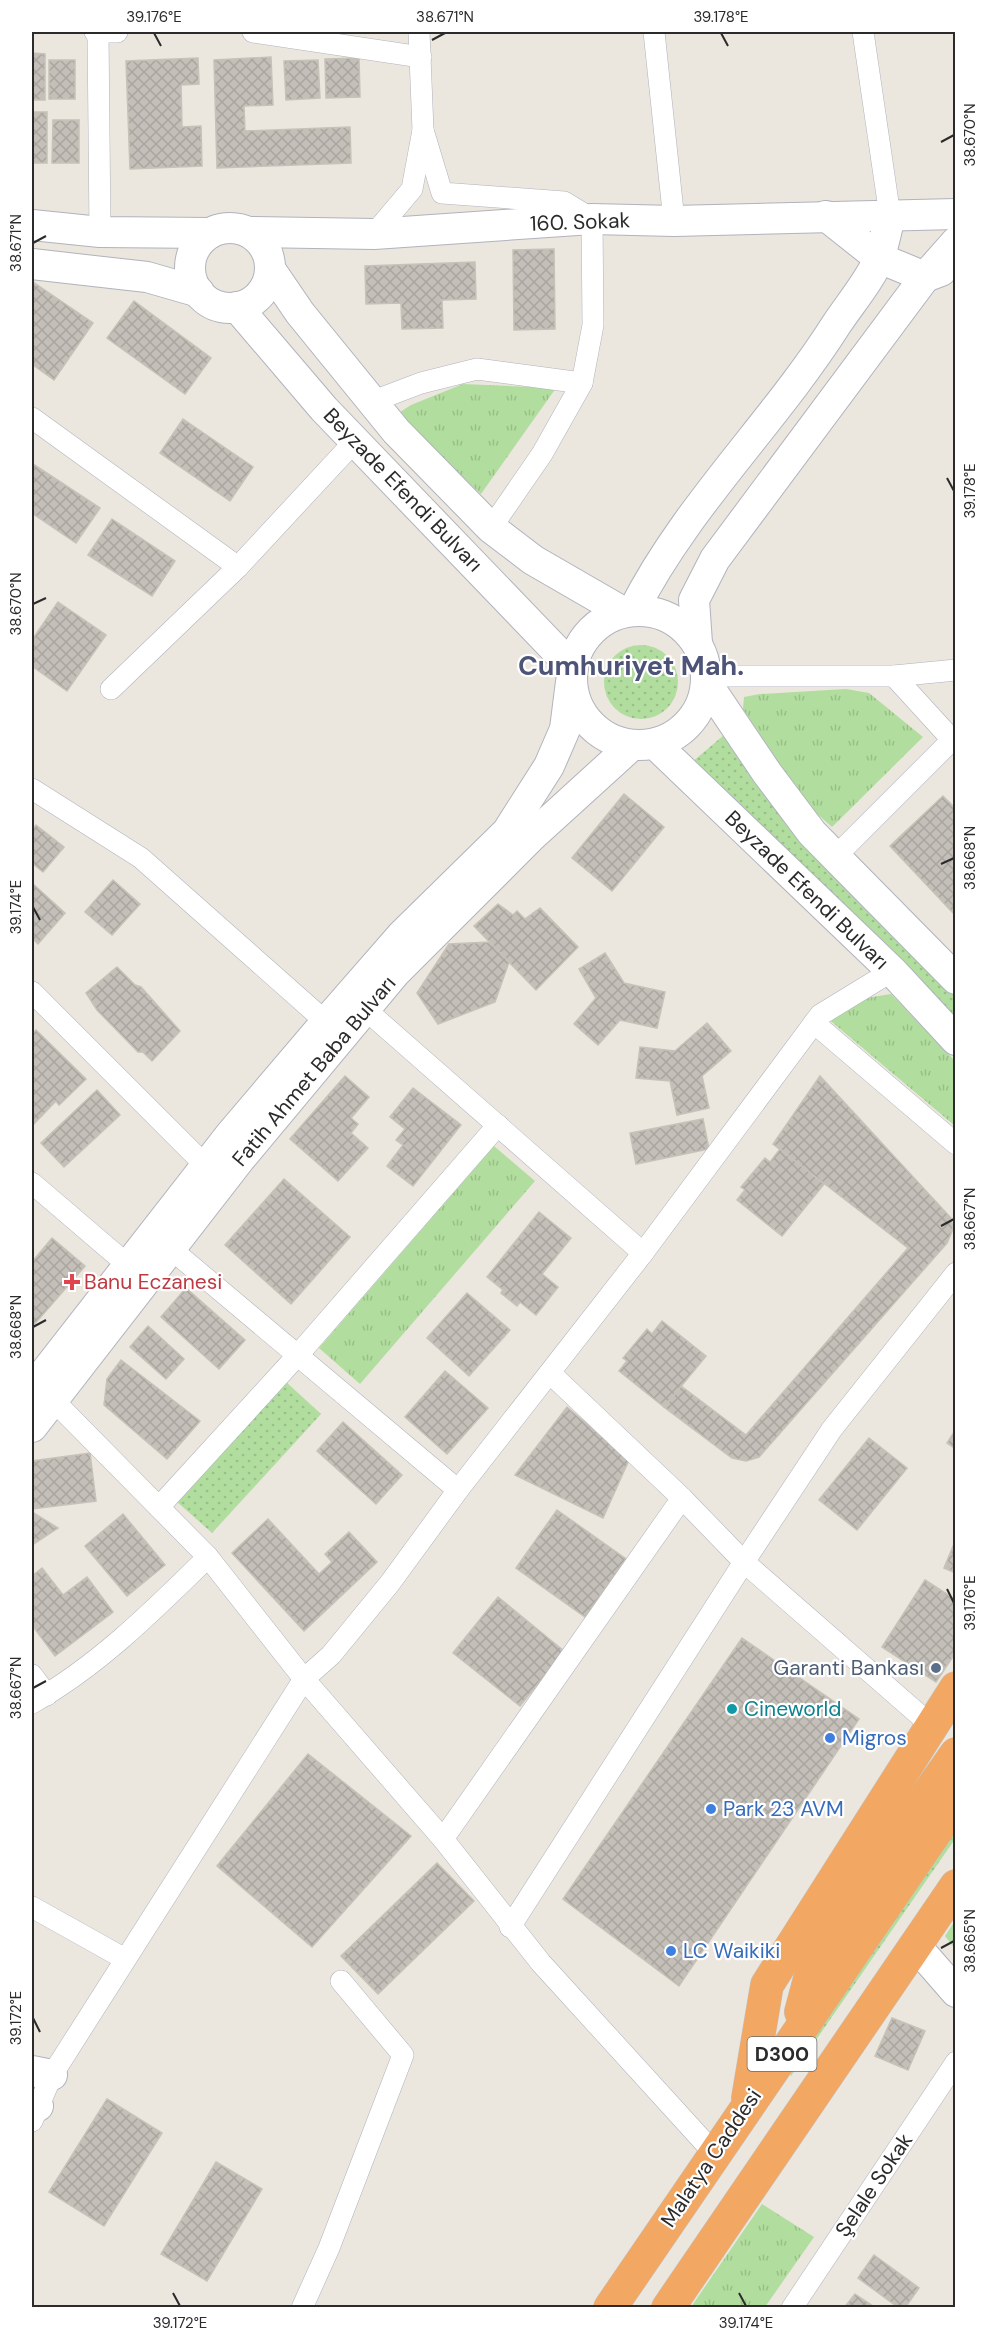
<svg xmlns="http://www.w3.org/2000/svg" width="987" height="2339" viewBox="0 0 987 2339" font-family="'DM Sans',sans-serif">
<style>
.grass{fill:url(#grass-dots)}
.park{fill:url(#park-tufts)}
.building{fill:url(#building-cross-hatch);stroke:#c7c2b7;stroke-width:1.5}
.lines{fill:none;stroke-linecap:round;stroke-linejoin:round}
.street-casing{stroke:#b1b3bd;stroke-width:22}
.secondary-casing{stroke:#b1b3bd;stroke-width:32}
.highway-casing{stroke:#c4c4c4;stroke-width:34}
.street{stroke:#fff;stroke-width:21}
.secondary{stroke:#fff;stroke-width:30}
.highway{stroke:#f2a762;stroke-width:33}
.ticks{fill:none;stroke:#2b2b2b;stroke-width:2}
.health-dot{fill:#e0444e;stroke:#fff;stroke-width:2}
.service-dot{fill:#5c6f8a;stroke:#fff;stroke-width:2}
.culture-dot{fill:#0f9aa8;stroke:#fff;stroke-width:2}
.shop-dot{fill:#3f7fe0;stroke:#fff;stroke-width:2}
.labels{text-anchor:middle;stroke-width:4.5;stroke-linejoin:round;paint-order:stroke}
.shield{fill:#fff;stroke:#6b6b6b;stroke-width:1.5}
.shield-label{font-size:20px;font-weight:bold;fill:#2b2b2b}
.street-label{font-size:21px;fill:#2b2b2b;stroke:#fff}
.health-label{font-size:21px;fill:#be3a42;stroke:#fff;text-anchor:start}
.service-label{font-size:21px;fill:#4e5e75;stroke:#fff;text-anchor:end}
.culture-label{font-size:21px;fill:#0d838f;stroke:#fff;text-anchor:start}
.shop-label{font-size:21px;fill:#366cbe;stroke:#fff;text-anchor:start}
.district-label{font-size:27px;font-weight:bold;fill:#4e5478;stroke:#fff}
.neatline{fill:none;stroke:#2b2b2b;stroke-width:2}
.ticks-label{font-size:15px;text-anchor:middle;fill:#2b2b2b}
</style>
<defs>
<pattern id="grass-dots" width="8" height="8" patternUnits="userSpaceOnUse" patternTransform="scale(1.5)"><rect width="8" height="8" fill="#b1de9e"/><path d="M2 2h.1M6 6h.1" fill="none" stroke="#98bf88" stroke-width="1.8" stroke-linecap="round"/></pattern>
<pattern id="park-tufts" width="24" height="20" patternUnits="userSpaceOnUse" patternTransform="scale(1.5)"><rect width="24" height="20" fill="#b1de9e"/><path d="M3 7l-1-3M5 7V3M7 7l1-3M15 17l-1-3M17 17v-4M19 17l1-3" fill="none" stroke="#98bf88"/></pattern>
<pattern id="building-cross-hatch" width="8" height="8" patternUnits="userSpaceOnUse" patternTransform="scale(1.5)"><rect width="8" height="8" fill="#c4c0b9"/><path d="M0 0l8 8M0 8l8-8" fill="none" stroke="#a9a59f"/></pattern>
</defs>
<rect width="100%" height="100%" fill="#ebe6de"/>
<g class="grass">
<circle cx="641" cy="682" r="37"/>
<polygon points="724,735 811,849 955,995 955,1019 691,763"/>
<polygon points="285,1381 321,1414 212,1533 175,1500"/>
<polygon points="955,1815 955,1839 791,2076 786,2066"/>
</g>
<g class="park">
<polygon points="463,384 556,388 481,494 394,416 411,405"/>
<polygon points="846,689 869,693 923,737 832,827 806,804 743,709 744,697 760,694"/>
<polygon points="891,994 955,1061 955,1126 826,1017 860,999"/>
<polygon points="494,1146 535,1181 360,1384 319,1348"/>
<polygon points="955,1921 955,1949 945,1936"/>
<polygon points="762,2204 814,2237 765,2307 691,2307"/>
</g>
<g class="building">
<polygon points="32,53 45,54 45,100 32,100"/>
<polygon points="271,57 273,105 244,106 245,131 350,127 351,163 217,168 214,60"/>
<polygon points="198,58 199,84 181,85 182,127 201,126 202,166 130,169 126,61"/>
<polygon points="359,58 360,97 326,98 325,59"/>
<rect x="49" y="60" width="26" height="39"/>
<polygon points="318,60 320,98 286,100 284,61"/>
<rect x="32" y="112" width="15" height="51"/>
<polygon points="53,120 79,120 79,163 52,163"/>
<polygon points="554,249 555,329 514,330 513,250"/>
<polygon points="475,262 476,299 442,300 443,328 402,329 401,303 366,304 365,266"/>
<polygon points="33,282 93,323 54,380 32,364"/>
<polygon points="134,301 211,358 185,394 107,338"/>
<polygon points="183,419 253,467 230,501 160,453"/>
<polygon points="33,464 100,508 76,543 32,513"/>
<polygon points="112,519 175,561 152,596 88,555"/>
<polygon points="58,602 106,635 67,691 32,666 32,640"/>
<polygon points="624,794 664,827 612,891 572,858"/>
<polygon points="943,796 956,809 956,916 890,846"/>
<polygon points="36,825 64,847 43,872 32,863 32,830"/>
<polygon points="113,880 140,904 112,935 85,912"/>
<polygon points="32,883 65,913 38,944 32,938"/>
<polygon points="498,904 513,915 517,911 525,919 540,908 578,947 536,990 474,926"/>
<polygon points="490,942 509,962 495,1002 438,1024 417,993 449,944"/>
<polygon points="605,953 624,983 665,992 657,1028 620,1020 598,1045 574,1024 596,998 579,969"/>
<polygon points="117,967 135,985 141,987 180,1031 152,1061 143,1052 138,1052 97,1010 86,993"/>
<polygon points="707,1023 731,1051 702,1076 709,1108 677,1115 670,1081 636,1078 640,1047 675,1051"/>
<polygon points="36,1030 86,1079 59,1105 56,1101 32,1126 32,1034"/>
<polygon points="345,1076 369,1097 351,1118 358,1124 351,1133 368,1148 338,1181 290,1139"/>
<polygon points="820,1076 951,1218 953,1229 947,1243 759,1457 746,1461 732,1458 664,1407 681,1386 746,1435 908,1248 773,1144"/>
<polygon points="413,1088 461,1125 413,1186 387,1166 403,1145 396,1140 405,1129 390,1117"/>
<polygon points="97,1090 120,1115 64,1167 41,1143"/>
<polygon points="703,1119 709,1149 636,1164 630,1133"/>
<polygon points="780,1149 824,1184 782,1236 737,1200 745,1190 741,1187 765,1158 770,1162"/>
<polygon points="284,1179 350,1237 291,1304 225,1245"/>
<polygon points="539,1212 571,1238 542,1274 558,1287 536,1315 520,1302 517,1306 501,1293 503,1290 487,1277"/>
<polygon points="52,1238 85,1266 32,1327 32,1262"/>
<polygon points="186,1288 245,1340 219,1369 161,1317"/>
<polygon points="467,1293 510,1330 469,1376 427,1338"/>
<polygon points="662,1321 706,1356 664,1407 619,1371 627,1361 623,1358 647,1329 652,1334"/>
<polygon points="148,1326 184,1359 166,1379 130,1347"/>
<polygon points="121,1360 200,1421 167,1459 104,1405 107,1379"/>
<polygon points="445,1371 488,1408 447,1454 405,1417"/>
<polygon points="567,1407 629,1460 603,1518 515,1475"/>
<polygon points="343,1422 402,1475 376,1504 317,1451"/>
<polygon points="956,1429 956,1449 947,1443"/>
<polygon points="869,1438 907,1468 857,1530 819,1500"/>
<polygon points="90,1453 96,1501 32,1509 32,1461"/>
<polygon points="557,1510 626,1559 585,1617 516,1568"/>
<polygon points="32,1512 58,1528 32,1545"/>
<polygon points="123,1514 165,1565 127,1596 85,1546"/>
<polygon points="268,1519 319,1574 332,1562 325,1554 349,1532 377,1562 304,1631 232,1553"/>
<polygon points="956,1539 956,1573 944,1568"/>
<polygon points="42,1568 63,1595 87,1577 113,1612 55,1656 32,1625 32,1576"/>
<polygon points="925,1580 956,1600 956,1652 936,1682 882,1647"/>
<polygon points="498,1597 564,1651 520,1706 453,1653"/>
<polygon points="742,1638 859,1719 679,1986 563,1899"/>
<polygon points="308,1754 411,1836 312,1947 217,1866"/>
<polygon points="437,1863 474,1901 378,1994 341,1956"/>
<polygon points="892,2018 925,2031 908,2070 875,2056"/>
<polygon points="107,2099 162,2133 104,2226 49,2192"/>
<polygon points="216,2162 262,2189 207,2281 161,2254"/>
<polygon points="874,2255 919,2288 905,2308 899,2308 858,2278"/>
<polygon points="855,2294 876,2308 844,2308"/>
</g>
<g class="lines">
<defs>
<g id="street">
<polyline points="95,32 117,32"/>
<polyline points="98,32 100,232"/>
<polyline points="253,32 421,57"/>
<polyline points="654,32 674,221"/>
<polyline points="863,32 890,216"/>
<polyline points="423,130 442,193 564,202 592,219 593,325 582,383 542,454 491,528"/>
<polyline points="374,234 412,189 423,130 419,32"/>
<polyline points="371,402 421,383 477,369 582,383"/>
<polyline points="32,418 238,567"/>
<polyline points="706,676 894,676 956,670"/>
<polyline points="894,676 956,744"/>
<polyline points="111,689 238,567 355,441"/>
<polyline points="32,789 141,858 326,1022"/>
<polyline points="836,856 956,736"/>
<polyline points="32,992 206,1166"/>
<polyline points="366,1010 643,1253"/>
<polyline points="814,1023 956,1144"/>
<polyline points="32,1183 129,1266"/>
<polyline points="171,1249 458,1490"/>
<polyline points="551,1374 682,1498"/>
<polyline points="53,1400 208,1557 304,1679 443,1839 541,1963 714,2153"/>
<polyline points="159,1507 297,1356 498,1125"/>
<polyline points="32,1675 47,1695"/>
<path d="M32,1703C98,1666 154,1610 208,1557"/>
<polyline points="932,1726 744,1562 832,1429 956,1273"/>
<polyline points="443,1839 682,1498 744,1562 510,1927"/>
<polyline points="32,1907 125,1959"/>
<polyline points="32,2121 52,2075 304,1679 331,1655 390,1583 458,1490 643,1253 820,1015 892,971"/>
<polyline points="302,2308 329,2248 403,2055 341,1981"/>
<polyline points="792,2308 956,2062"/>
</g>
<g id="secondary">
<polyline points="826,216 879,258 925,277 941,271"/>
<polyline points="32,225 100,232 210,233"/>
<circle cx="230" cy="268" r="40"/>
<polyline points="249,232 374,234 592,219 674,221 956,214"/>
<polyline points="32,264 147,277 199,292"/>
<polyline points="270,269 300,313 396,431 491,528 533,560 623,612"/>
<polyline points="237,307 324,409 573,668"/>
<circle cx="639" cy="678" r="67"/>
<path d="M633,611C686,506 773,424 836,325C849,305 872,278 880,256C884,243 887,229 890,216"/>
<polyline points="697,643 694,600 715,559 925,277 956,242"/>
<polyline points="707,684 767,773 812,833 956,979"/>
<polyline points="655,744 892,971 956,1040"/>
<polyline points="32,1389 230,1135 326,1022 401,936 507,832 549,766 565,729 571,682"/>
<polyline points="32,1427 240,1159 395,973 531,837 631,746"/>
<polyline points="915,1945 956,1992"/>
<polyline points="32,2071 52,2075"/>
<polyline points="32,2104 38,2106"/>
</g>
<g id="highway">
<polyline points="801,2012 817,1952 956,1754"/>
<polyline points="748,2098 767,1985 956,1688"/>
<polyline points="610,2308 956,1802"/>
<polyline points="668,2308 956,1886"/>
</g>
</defs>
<use href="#street" class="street-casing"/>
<use href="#secondary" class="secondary-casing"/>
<use href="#highway" class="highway-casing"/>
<use href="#street" class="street"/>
<use href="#secondary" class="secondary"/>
<use href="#highway" class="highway"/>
</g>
<path class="ticks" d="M154,33L161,46M721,33L728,46M432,40L445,33M941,142L954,135M33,243L46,236M947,478L954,491M33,604L46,598M941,864L954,858M33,907L40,920M941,1226L954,1219M33,1327L46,1320M947,1589L954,1603M33,1688L46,1681M941,1948L954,1941M33,2018L40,2032M173,2293L180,2306M739,2293L746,2306"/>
<path class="health-dot" d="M69 1273h6v6h6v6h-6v6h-6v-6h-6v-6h6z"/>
<circle class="service-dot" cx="936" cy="1668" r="6"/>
<circle class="culture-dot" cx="732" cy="1709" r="6"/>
<g class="shop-dot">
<circle cx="830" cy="1738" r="6"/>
<circle cx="711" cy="1809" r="6"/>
<circle cx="671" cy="1951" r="6"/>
</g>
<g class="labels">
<rect class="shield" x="747.5" y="2037" width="69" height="34" rx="4.5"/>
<g class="shield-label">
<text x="782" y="2061">D300</text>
</g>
<g class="street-label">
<text transform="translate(580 222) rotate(-2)" y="7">160. Sokak</text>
<text transform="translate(403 490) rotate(46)" y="7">Beyzade Efendi Bulvarı</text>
<text transform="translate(807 890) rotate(44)" y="7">Beyzade Efendi Bulvarı</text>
<text transform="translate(314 1071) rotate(-50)" y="7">Fatih Ahmet Baba Bulvarı</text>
<text transform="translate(711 2158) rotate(-56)" y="7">Malatya Caddesi</text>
<text transform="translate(874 2185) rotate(-56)" y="7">Şelale Sokak</text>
</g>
<g class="health-label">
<text x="84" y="1289">Banu Eczanesi</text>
</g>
<g class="service-label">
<text x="924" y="1675">Garanti Bankası</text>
</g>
<g class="culture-label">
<text x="744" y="1716">Cineworld</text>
</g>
<g class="shop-label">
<text x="842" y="1745">Migros</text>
<text x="723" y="1816">Park 23 AVM</text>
<text x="683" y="1958">LC Waikiki</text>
</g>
<g class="district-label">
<text x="631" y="675">Cumhuriyet Mah.</text>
</g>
</g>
<rect width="987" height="2339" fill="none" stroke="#ffffff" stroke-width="66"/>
<rect x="33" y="33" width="921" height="2273" class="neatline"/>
<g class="ticks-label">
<text x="154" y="22">39.176°E</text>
<text x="445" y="22">38.671°N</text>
<text x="721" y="22">39.178°E</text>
<text transform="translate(970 135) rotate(-90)" y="5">38.670°N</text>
<text transform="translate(16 243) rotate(-90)" y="5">38.671°N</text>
<text transform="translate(970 491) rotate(-90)" y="5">39.178°E</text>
<text transform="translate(16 604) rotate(-90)" y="5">38.670°N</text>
<text transform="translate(970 858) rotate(-90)" y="5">38.668°N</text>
<text transform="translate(16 907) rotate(-90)" y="5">39.174°E</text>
<text transform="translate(970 1219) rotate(-90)" y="5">38.667°N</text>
<text transform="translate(16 1327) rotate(-90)" y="5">38.668°N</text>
<text transform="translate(970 1603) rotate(-90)" y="5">39.176°E</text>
<text transform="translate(16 1688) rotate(-90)" y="5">38.667°N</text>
<text transform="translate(970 1941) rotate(-90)" y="5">38.665°N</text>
<text transform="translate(16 2018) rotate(-90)" y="5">39.172°E</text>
<text x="180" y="2328">39.172°E</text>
<text x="746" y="2328">39.174°E</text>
</g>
</svg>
